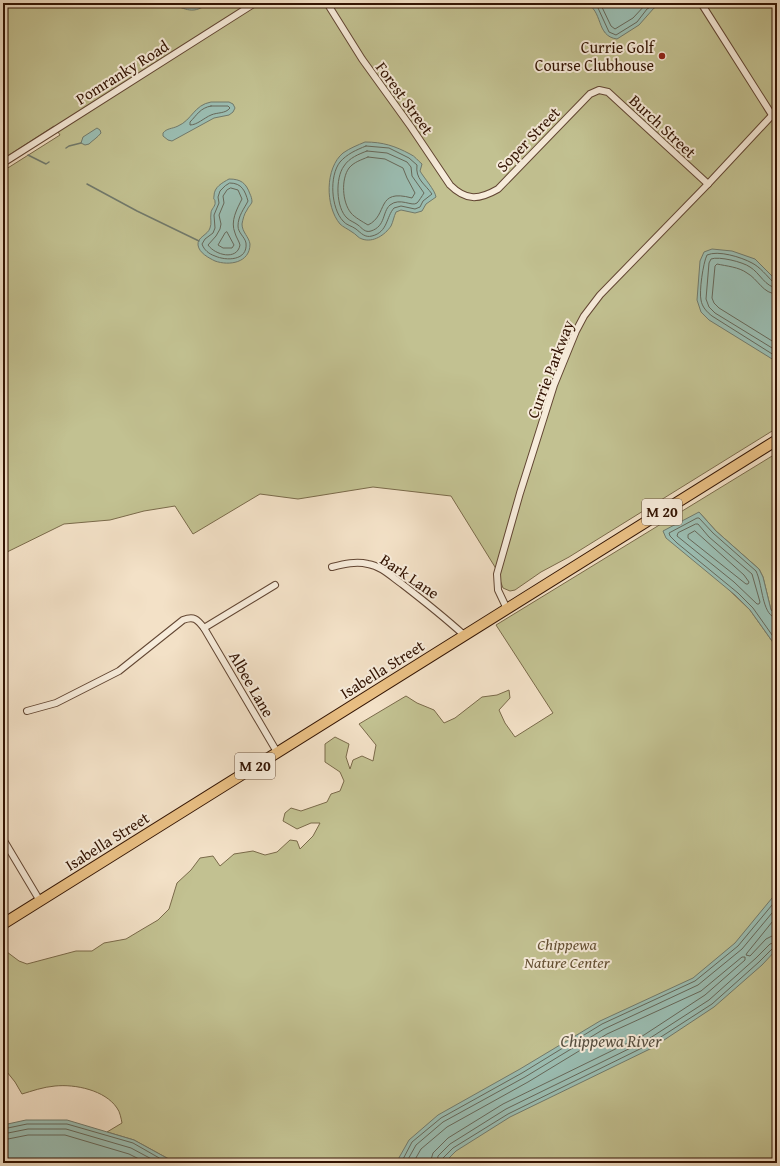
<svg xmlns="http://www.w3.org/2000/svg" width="780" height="1166" viewBox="0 0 780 1166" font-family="'Gentium Book Plus',serif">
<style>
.green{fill:#c2c191;stroke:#7a6a4a}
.water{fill:#9bbeb3;stroke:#717a6c}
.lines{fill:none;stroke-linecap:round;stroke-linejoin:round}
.shore{stroke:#66685a;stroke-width:1}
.stream{stroke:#717a6c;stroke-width:1.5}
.minor-casing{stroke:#624633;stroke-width:8}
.trunk-casing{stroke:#321302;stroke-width:12}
.minor{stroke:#f7ecdb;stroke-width:6}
.trunk{stroke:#eac084;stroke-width:10}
.poi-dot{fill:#8f2418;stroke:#f7ecdb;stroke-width:1.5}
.labels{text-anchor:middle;stroke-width:4;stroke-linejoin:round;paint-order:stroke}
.shield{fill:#f7ecdb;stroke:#6d5443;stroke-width:1}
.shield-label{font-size:15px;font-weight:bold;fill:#321302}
.poi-label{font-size:16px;fill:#321302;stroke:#f7ecdb;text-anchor:end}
.street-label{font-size:16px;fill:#321302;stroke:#f7ecdb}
.park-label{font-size:16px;font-style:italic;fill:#645034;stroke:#f7ecdb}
.water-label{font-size:17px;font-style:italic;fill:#574f40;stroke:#f7ecdb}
</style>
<rect width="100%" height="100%" fill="#f3e1c7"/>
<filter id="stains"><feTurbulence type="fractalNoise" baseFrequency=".005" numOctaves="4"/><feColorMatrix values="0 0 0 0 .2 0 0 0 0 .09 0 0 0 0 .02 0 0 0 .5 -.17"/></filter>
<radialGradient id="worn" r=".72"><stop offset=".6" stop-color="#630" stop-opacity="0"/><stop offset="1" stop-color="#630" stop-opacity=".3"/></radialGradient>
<g class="green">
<polygon points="3,3 777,3 777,428 569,557 541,572 515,590 510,591 503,588 495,567 451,496 373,487 298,499 260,494 193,534 175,506 144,511 110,520 64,524 3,554 3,171 60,135 54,126 3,159"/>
<path d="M777,453V612L774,613L771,610L763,577L759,569L716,531L699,512L728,589L750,610L777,648V1163H176L134,1140L107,1132L122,1123C121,1118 120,1112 117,1108C105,1090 75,1084 55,1086C43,1087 32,1091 22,1094L15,1082L3,1067V949L19,961L27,964L76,951H92L104,943L126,939L141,930L158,920L169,909L177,883L191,870L200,858L213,856L220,866L234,854L253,851L265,855L277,852L290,840L297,841L300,849L313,836L320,823H311L297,829L283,821L285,813L291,808L301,811L327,802L331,794L340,791L344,781L340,772L325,762V744L335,737L349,744L346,757L350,769L353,760L362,756L373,761L376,745L359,724L406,696L417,703L434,710L444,723L455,718L482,697L497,695L509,690L510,698L499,710L505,723L515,737L553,713L496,625Z"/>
</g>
<g class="water">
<path d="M170,3H205L206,5C192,15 183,8 170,3Z"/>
<path d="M585,3H610L621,5L631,3H667L654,8L639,25L617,39C595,36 604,10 585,3Z"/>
<path d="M211,102H229L233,104L235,108L233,112L229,115L214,118L172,141L168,140L163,136V133C167,128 172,129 178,126C192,120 194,105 211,102Z"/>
<path d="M97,128L100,130L101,133C97,138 93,140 89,144L85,145L81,143L83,137Z"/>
<path d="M365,142C383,142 395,146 410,154C415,156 418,161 422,164L420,171C424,178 435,190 436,197L426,204L422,211L415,213L401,210L396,212C394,216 393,222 391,226C385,235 373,243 362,239C358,238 356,234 352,232C348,229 343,227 340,224C325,206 325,168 343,153C350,148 358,145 365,142Z"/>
<path d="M229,179C241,179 246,183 250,194C251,196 252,199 252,202C251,205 248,207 247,210C244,214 243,219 242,224C242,232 249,237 250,244C250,263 229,266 215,261C209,258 199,253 198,245C197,237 208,235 210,228C212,223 210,219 211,213C211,209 216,206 215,202C215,197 213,202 214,196C214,187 222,183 229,179Z"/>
<polygon points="712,249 732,251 755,259 777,281 777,362 709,320 701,312 697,300 700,261 704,252"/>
<polygon points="699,512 716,531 759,569 763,577 771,610 774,613 777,612 777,648 750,610 735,595 666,538 663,531"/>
<polygon points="777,892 777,949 762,965 714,1007 652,1048 510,1117 456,1151 444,1163 396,1163 409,1140 438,1115 520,1069 600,1021 693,978 735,943"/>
<polygon points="26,1120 67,1120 134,1140 176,1163 3,1163 3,1125"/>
</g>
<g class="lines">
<g class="shore">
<polyline points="594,3 598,8 609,32 616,35 637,22 647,9 657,3"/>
<polyline points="600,3 611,26 615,29 633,18 647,3"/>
<path d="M211,106H228L230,108C225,114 218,112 211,115C204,118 197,125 190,125V122C197,115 200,108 211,106Z"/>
<path d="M366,146L389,148L409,158L417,165C415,179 425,184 432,194L423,201L420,207L415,209L401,206L394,208C386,217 388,232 372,236C365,238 361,233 356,229C352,226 346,225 343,221C331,208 329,176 340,162C347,154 356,150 366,146Z"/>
<path d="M367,151L387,153L407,162L411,167L412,176L424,193C422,196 419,201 417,203C412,207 400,197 390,205C382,212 386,226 371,231C365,233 362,228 358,225C354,222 350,221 347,218C336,208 335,178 344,166C349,158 359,154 367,151Z"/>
<path d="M368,157L385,159L403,168L407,178L415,193L412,198C375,188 389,215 368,225C363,222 354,217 351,213C342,202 341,179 349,168C354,162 361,160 368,157Z"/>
<path d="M230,183C242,183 245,191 248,201C244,209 238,216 238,226C238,233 245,237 246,243C248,261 226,261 215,256C209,254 204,250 202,244L205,239L213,233L215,228L214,215L219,203L218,197L220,191L225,186Z"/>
<path d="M231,188L238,190L242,199C237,209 230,221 235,233C236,237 239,241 240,245C237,261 215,255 208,245L216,236L220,229L221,224L219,215L224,203L223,196L227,190Z"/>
<polygon points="227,232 234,245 232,248 223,248 218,245 225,233"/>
<path d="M777,283L773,282C767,276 760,267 752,263C741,257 718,250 707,255C703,263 699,292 701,300C702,307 707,312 712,316L777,357"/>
<path d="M777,288C765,287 760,273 750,267C743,262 719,256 711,259L709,263L706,299L709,307L715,313L777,351"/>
<path d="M777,294C763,294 758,279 747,273C739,267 726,266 717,264L715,266L712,298L714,303L719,308L777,344"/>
<polygon points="696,524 698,524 709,537 752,574 760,602 759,604 757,604 734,582 677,536 678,533"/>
<polygon points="695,531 744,575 749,582 748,584 746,584 688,538 688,535"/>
<path d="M777,616H772C762,609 762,583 756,571L713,533L699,518H697L669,533L670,536L677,543L738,593L753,608L777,642"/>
<polyline points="777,916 747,953 746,955 750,956 766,939 772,936 777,936"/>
<polyline points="3,1129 27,1124 67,1124 133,1143 168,1163"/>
<polyline points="3,1134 28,1129 66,1129 131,1148 159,1163"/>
<polyline points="3,1140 28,1135 65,1135 129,1154 147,1163"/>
<polyline points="401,1163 412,1142 441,1118 522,1073 602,1024 695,981 738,946 777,899"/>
<polyline points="406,1163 416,1145 443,1122 525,1077 604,1029 698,985 742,949 777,907"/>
<polyline points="413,1163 421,1149 447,1127 528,1082 607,1034 701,991 742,957 745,957 745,960 705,995 644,1035 503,1104 448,1138 433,1153 430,1163"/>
<polyline points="437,1163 438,1156 450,1144 506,1109 647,1040 709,1000 756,958 770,944 777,942"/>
<polyline points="442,1163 442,1159 453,1148 508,1114 650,1044 712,1004 759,962 773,948 777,947"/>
</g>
<g class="stream">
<polyline points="66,148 69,146 81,143"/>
<polyline points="28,155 46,164 49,162"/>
<polyline points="87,184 137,211 199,241"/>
</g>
<defs>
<g id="minor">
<path d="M327,3L362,59L411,127L450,185C466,201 479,200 498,189L590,94L599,90L608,92L708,184"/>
<polyline points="701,3 772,115"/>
<polyline points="3,163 255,3"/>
<path d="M332,567C344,564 356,561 368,564C381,566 392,577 402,584C424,601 444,617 464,635"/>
<polyline points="507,609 498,590 497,574 520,493 554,385 576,331 584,316 600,295 708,184 777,110"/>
<polyline points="204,628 275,585"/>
<path d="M27,711L56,703L119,671L183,620C194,616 197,619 204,628L277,752"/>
<polyline points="3,839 40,901"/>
</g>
<polyline id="trunk" points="3,924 777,440"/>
</defs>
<use href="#minor" class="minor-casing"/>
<use href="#trunk" class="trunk-casing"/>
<use href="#minor" class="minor"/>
<use href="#trunk" class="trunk"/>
</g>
<circle class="poi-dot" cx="662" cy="56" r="4"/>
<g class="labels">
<g class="shield">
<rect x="642" y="499" width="40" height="26" rx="3"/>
<rect x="235" y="753" width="40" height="26" rx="3"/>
</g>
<g class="shield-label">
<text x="662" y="517">M 20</text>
<text x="255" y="771">M 20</text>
</g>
<g class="poi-label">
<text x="654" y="53">Currie Golf<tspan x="654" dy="18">Course Clubhouse</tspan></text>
</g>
<g class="street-label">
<text transform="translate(122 72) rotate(-32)" y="6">Pomranky Road</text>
<text transform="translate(405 98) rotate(54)" y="6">Forest Street</text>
<text transform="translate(663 126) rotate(43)" y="6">Burch Street</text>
<text transform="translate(528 139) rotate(-46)" y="6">Soper Street</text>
<text transform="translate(550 369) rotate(-69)" y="6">Currie Parkway</text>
<text transform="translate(410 576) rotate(34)" y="6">Bark Lane</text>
<text transform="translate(382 669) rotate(-32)" y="6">Isabella Street</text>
<text transform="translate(252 684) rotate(60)" y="6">Albee Lane</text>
<text transform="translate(107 841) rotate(-32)" y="6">Isabella Street</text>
</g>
<g class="park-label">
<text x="567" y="950">Chippewa<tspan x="567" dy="18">Nature Center</tspan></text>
</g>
<g class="water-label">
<text x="611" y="1047">Chippewa River</text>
</g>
</g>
<rect width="780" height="1166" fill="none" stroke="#f3e1c7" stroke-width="16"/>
<rect x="4" y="4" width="772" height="1158" fill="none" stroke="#321302" stroke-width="2"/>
<rect x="8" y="8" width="764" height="1150" fill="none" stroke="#321302"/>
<rect width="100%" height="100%" filter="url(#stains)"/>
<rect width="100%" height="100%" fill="url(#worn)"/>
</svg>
